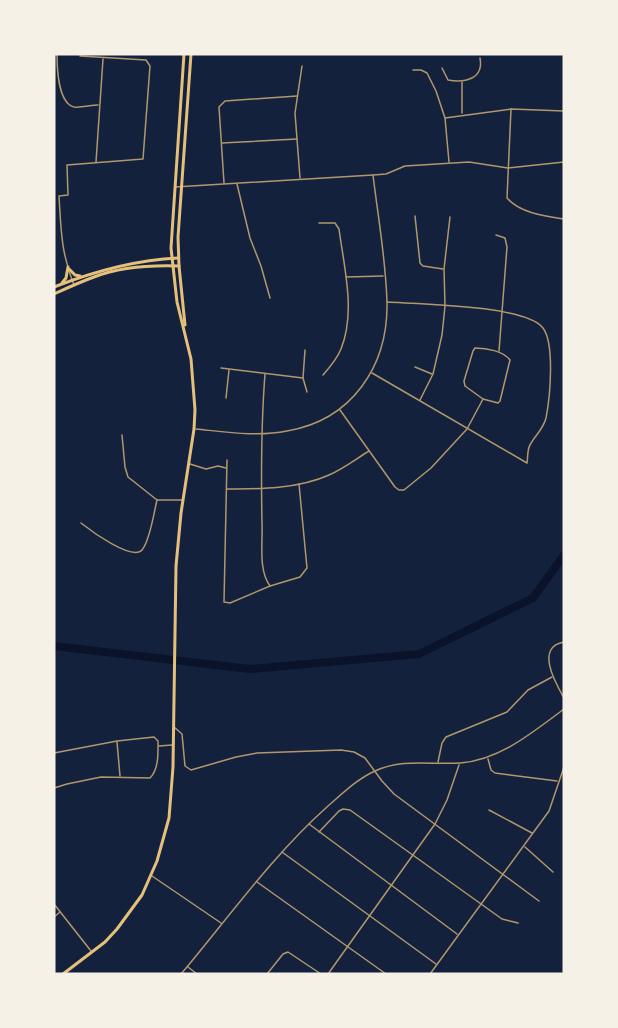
<svg xmlns="http://www.w3.org/2000/svg" width="618" height="1028" viewBox="0 0 618 1028" font-family="Lato,sans-serif">
<style>
.lines{fill:none;stroke-linecap:round;stroke-linejoin:round}
.river{stroke:#0b132b;stroke-width:8}
.minor{stroke:#b1986c;stroke-width:1.5}
.primary{stroke:#e5c07b;stroke-width:3}
.trunk{stroke:#e5c07b;stroke-width:3}
</style>
<rect width="100%" height="100%" fill="#14213d"/>
<g class="lines">
<polyline class="river" points="54,646 250,669 419,654 533,598 564,555"/>
<g class="minor">
<path d="M57,54C57,67 58,103 74,107C81,108 91,105 98,105"/>
<path d="M442,68L448,80C465,83 484,79 480,58"/>
<polyline points="413,70 421,70 427,73 436,91 445,118 449,162"/>
<polyline points="462,82 462,113"/>
<path d="M511,109L507,198C520,213 545,216 564,219"/>
<polyline points="445,118 511,109 564,111"/>
<polyline points="222,143 297,139"/>
<polyline points="96,162 103,59"/>
<polyline points="300,178 295,113 302,66"/>
<polyline points="224,183 219,107 225,101 297,96"/>
<polyline points="237,184 250,238 261,266 270,298"/>
<polyline points="175,187 373,175 386,174 405,166 469,162 508,168 564,162"/>
<polyline points="415,216 420,263 423,266 443,269"/>
<path d="M319,223H335L339,229C344,267 356,312 341,349C337,359 330,367 323,375"/>
<polyline points="496,235 505,238 507,247 499,351"/>
<polyline points="346,277 383,276"/>
<path d="M74,285C61,253 61,229 59,196L68,195L67,165L143,159L150,66L146,60L80,56"/>
<path d="M475,348C487,348 503,351 510,360L500,401L498,403L483,399L465,386L464,381L473,351Z"/>
<polyline points="305,350 303,378 307,392"/>
<polyline points="415,367 432,374"/>
<polyline points="221,368 303,378"/>
<path d="M372,373L527,463C528,458 527,450 530,445C535,435 543,430 546,418C550,398 555,344 543,328C526,305 417,304 387,302"/>
<path d="M265,374C261,425 261,472 262,523C263,542 258,570 270,586L300,577L307,568L299,484"/>
<polyline points="226,398 229,370"/>
<polyline points="420,400 433,374 442,335 445,306 444,269 450,217"/>
<polyline points="340,410 395,487 399,490 404,490 431,468 467,429 483,399"/>
<path d="M196,429C226,432 258,437 287,431C352,420 388,366 387,303C386,260 378,217 373,175"/>
<polyline points="122,435 125,467 128,477 157,500 182,500"/>
<polyline points="227,460 224,602 230,603 270,586"/>
<polyline points="190,464 206,469 218,466 226,468"/>
<path d="M227,489C260,489 298,489 329,475C343,469 356,459 369,451"/>
<path d="M81,523C91,531 132,561 142,550C150,541 154,512 157,500"/>
<path d="M564,642C535,647 555,682 564,698"/>
<polyline points="174,727 182,734 185,766 191,770 236,757 257,753 341,750 354,752 365,758 382,781 394,794 539,901"/>
<polyline points="117,742 120,776"/>
<polyline points="159,746 172,745"/>
<path d="M54,753L117,741L154,737L158,741C158,753 159,769 150,778L101,777L67,784L54,788"/>
<polyline points="488,759 491,770 495,773 557,781"/>
<polyline points="438,762 442,743 446,737 507,712 528,690 552,677"/>
<polyline points="489,810 532,833"/>
<polyline points="309,824 457,934"/>
<polyline points="319,832 339,811 343,809 350,810 502,919 518,923"/>
<polyline points="525,847 553,872"/>
<polyline points="282,852 436,964"/>
<polyline points="152,876 221,923"/>
<polyline points="257,882 386,974"/>
<polyline points="54,904 91,951"/>
<polyline points="54,917 60,912"/>
<polyline points="188,967 197,974"/>
<path d="M181,974C229,917 272,856 328,806C342,794 357,779 375,771C403,758 431,765 460,763C500,760 533,732 564,709"/>
<polyline points="267,974 283,954 288,952 321,974"/>
<polyline points="328,974 435,824 447,800 459,765"/>
<polyline points="430,974 549,811 564,767"/>
</g>
<g class="primary">
<polyline points="69,269 75,275 80,276"/>
<polyline points="62,283 66,278 68,267"/>
<path d="M54,287C95,271 134,260 178,258"/>
<path d="M54,294C67,288 80,282 94,277C120,267 151,265 179,266"/>
</g>
<g class="trunk">
<polyline points="185,325 179,266 178,237 191,54"/>
<polyline points="63,974 105,942 117,929 142,895 157,861 169,818 173,767 176,566 181,513 194,429 195,410 191,359 177,302 171,248 184,54"/>
</g>
</g>
<rect width="618" height="1028" fill="none" stroke="#f6f1e7" stroke-width="111"/>
</svg>
